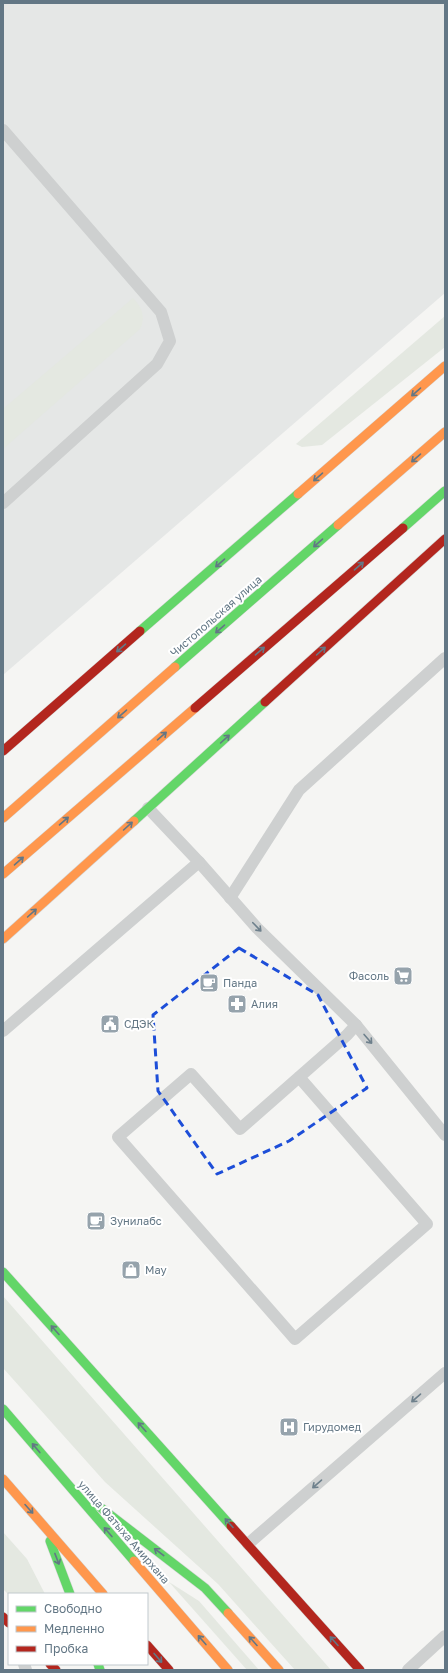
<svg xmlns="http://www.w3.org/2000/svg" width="448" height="1673" viewBox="0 0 448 1673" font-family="'Golos Text',sans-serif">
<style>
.built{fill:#e5e7e6}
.green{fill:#e4e8e1}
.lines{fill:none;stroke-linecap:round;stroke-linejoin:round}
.fast-casing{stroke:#d1d3d3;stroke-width:10}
.slow-casing{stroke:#d1d3d3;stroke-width:10}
.jam-casing{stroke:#d1d3d3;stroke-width:10}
.lane{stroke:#ced0d0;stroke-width:12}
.fast{stroke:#63d668;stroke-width:9}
.slow{stroke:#ff974d;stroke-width:9}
.jam{stroke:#b3261e;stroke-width:9}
.oneway{stroke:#637785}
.oneway2{stroke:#6e808c}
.marked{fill:none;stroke:#1d4ed8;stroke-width:3;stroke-dasharray:8 5;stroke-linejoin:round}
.labels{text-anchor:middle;stroke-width:4;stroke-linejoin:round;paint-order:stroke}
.street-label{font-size:11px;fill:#637785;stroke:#fff}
.poi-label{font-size:11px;fill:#637785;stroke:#fff;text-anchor:start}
</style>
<rect width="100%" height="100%" fill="#f5f5f3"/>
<polygon class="built" points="3,3 445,3 445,293 3,675"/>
<g class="green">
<path d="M133,298C142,307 146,318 140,329L3,449V409Z"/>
<polygon points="445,316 445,347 322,445 302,447 296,444"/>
<polygon points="3,1296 331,1670 295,1670 218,1584 105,1482 3,1368"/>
<polygon points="3,1532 27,1559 45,1594 9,1594 9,1595 3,1589"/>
<polygon points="169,1582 199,1601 259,1670 247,1670"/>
</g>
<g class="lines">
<defs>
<g id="fast">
<polyline points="403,528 445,491"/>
<polyline points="140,631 298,494"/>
<polyline points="175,667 338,525"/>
<polyline points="134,821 265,702"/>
<polyline points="3,1272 231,1526"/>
<polyline points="3,1409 134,1561"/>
<polyline points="96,1504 205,1588 228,1613"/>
<polyline points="50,1541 70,1594"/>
<polyline points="98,1664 100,1670"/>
</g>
<g id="slow">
<polyline points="298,494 445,366"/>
<polyline points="338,525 445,432"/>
<polyline points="3,818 175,667"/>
<polyline points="3,874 195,708"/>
<polyline points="3,939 134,821"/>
<polyline points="3,1479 103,1594"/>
<polyline points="134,1561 228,1670"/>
<polyline points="228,1613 279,1670"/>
</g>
<g id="jam">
<polyline points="265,702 445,539"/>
<polyline points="195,708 403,528"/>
<polyline points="3,751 140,631"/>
<polyline points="231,1526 360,1670"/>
<polyline points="3,1617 9,1623"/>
<polyline points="147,1645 169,1670"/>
<polyline points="50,1664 56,1670"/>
</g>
</defs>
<use href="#fast" class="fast-casing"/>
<use href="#slow" class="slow-casing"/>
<use href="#jam" class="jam-casing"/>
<g class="lane">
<polyline points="3,130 161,312 170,341 157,364 3,503"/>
<polyline points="148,808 199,862 257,928 356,1025 445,1135"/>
<polyline points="230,898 299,790 445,658"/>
<polyline points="3,1031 199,862"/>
<polyline points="299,1077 427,1224 295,1339 118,1137 191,1074 240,1129 347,1035 356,1025"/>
<polyline points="248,1544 445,1373"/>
<polyline points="24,1664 26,1670"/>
<polyline points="408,1670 445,1636"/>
</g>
<use href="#fast" class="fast"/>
<use href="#slow" class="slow"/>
<use href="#jam" class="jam"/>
</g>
<defs><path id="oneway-shaft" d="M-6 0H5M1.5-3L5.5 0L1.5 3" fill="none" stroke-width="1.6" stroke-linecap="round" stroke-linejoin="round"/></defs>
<g class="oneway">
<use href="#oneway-shaft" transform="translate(416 392) rotate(139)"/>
<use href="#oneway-shaft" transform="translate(416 458) rotate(139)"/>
<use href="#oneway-shaft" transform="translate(318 477) rotate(139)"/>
<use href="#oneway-shaft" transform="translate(318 543) rotate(139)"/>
<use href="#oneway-shaft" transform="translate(220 563) rotate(139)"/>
<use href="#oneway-shaft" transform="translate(359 566) rotate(-41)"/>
<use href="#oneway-shaft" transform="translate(220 629) rotate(139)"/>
<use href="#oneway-shaft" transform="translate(121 648) rotate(139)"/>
<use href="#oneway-shaft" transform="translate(260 651) rotate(-41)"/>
<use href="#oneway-shaft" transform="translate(321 651) rotate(-42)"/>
<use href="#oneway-shaft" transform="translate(122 714) rotate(139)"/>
<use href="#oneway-shaft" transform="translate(162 736) rotate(-41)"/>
<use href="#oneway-shaft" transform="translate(225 739) rotate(-42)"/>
<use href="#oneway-shaft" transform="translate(64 821) rotate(-41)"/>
<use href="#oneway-shaft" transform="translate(128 826) rotate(-42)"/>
<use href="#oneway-shaft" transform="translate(19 861) rotate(-41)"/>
<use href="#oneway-shaft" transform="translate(32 913) rotate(-42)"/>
<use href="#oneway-shaft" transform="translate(55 1330) rotate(-132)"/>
<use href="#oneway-shaft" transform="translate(142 1427) rotate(-132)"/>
<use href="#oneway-shaft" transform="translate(36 1448) rotate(-130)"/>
<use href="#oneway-shaft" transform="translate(29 1509) rotate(48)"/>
<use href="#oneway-shaft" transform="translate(229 1523) rotate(-132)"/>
<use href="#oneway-shaft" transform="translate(108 1532) rotate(-131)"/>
<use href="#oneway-shaft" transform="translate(159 1552) rotate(-143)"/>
<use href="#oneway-shaft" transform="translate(57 1559) rotate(69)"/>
<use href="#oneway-shaft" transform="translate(202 1640) rotate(-131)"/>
<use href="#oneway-shaft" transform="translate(253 1641) rotate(-132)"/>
<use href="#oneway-shaft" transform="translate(334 1641) rotate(-132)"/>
<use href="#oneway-shaft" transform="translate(158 1658) rotate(49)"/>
</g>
<g class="oneway2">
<use href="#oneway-shaft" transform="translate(257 927) rotate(46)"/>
<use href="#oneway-shaft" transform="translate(368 1039) rotate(49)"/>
<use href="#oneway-shaft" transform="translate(416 1398) rotate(139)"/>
<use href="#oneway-shaft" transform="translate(317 1484) rotate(139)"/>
</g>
<path class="marked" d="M239,948L318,995L367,1088L289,1141L217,1174L158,1091L153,1015Z"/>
<defs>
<symbol id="supermarket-square" viewBox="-11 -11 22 22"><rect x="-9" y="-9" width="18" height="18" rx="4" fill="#96a3ac" stroke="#fff"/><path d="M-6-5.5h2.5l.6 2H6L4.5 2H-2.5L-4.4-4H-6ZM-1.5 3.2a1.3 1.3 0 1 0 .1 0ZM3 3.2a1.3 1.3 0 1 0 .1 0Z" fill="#fff"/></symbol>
<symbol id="cafe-square" viewBox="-11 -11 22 22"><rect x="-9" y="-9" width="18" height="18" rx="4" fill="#96a3ac" stroke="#fff"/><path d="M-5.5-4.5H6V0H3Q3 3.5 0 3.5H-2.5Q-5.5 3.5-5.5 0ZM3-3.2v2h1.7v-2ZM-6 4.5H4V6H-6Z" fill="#fff"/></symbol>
<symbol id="pharmacy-square" viewBox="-11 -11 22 22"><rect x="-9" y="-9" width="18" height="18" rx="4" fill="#96a3ac" stroke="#fff"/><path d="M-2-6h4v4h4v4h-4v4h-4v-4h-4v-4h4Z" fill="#fff"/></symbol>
<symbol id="civic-square" viewBox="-11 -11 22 22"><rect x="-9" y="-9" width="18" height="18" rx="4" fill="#96a3ac" stroke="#fff"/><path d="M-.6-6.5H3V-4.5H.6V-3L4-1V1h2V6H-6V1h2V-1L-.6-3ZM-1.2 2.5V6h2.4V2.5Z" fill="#fff"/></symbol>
<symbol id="shop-square" viewBox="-11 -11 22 22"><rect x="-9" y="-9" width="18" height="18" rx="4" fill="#96a3ac" stroke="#fff"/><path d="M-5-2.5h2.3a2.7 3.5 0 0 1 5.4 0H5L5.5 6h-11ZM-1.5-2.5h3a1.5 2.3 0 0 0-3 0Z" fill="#fff"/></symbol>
<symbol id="hospital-square" viewBox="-11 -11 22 22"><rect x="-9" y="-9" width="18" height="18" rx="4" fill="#96a3ac" stroke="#fff"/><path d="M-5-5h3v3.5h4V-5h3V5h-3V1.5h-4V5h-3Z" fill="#fff"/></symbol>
</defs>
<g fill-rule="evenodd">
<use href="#supermarket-square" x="392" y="965" width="22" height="22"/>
<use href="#cafe-square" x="198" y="972" width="22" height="22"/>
<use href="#pharmacy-square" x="226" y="993" width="22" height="22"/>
<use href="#civic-square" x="99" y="1013" width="22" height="22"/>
<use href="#cafe-square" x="85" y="1210" width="22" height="22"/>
<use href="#shop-square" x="120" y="1259" width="22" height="22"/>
<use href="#hospital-square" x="278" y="1416" width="22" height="22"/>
</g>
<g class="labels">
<g class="street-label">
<text transform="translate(216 616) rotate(-41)" y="4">Чистопольская улица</text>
<text transform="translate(124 1532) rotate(49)" y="4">улица Фатыха Амирхана</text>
</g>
<g class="poi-label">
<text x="389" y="980" text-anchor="end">Фасоль</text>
<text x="223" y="987">Панда</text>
<text x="251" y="1008">Алия</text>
<text x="124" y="1028">СДЭК</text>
<text x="110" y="1225">Зунилабс</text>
<text x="145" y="1274">May</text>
<text x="303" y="1431">Гирудомед</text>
</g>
</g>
<rect width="448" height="1673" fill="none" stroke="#637785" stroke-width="8"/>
<rect x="8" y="1593" width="140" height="72" fill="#ffffff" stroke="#c1c9ce"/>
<rect x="16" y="1606" width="20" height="6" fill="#63d668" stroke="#c1c9ce"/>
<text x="44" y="1613" font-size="12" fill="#637785">Свободно</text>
<rect x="16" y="1626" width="20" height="6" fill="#ff974d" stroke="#c1c9ce"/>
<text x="44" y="1633" font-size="12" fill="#637785">Медленно</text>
<rect x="16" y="1646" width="20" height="6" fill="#b3261e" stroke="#c1c9ce"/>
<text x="44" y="1653" font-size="12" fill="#637785">Пробка</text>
</svg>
